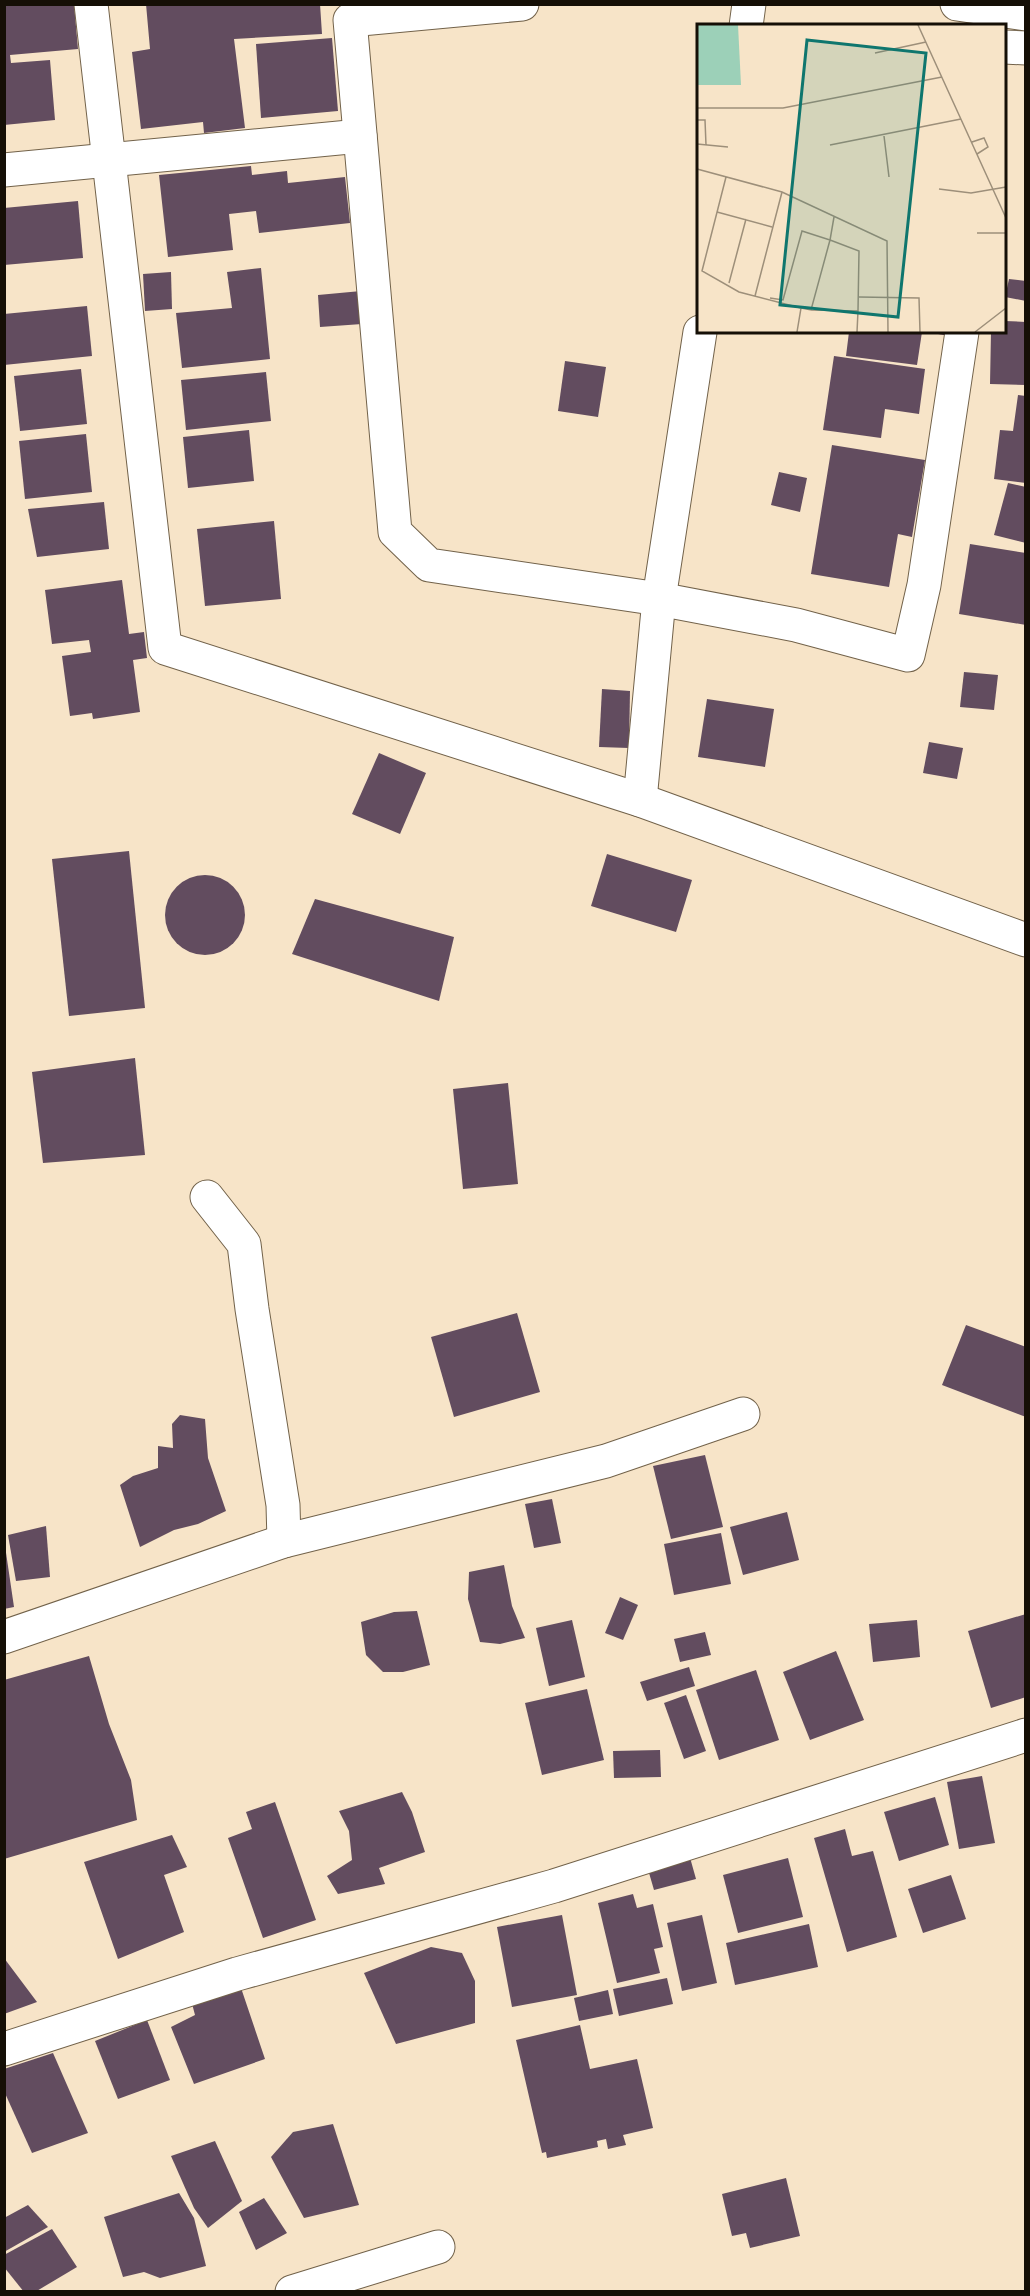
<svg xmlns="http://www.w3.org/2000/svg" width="1030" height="2296" viewBox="0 0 1030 2296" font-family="'Golos Text',sans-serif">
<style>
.building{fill:#624c5f}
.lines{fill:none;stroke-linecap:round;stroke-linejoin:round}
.minor-casing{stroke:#72624a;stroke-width:35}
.minor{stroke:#fff;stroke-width:33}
.inset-road{fill:none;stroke:#9d8f7a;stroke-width:1.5}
.view{fill:#0f766e;fill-opacity:0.15;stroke:#0f766e;stroke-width:3}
.inset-edge{fill:none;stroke:#150f06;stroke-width:3}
</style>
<rect width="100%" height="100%" fill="#f7e4c8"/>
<g class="building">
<polygon points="4,4 74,4 78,49 10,55 11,63 50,60 55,120 4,125"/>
<polygon points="146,4 320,4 322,34 234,39 245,128 204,133 203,122 141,129 132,52 150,49"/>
<polygon points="332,38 338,111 261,118 256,44"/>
<polygon points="251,166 252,175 287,171 288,183 345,177 350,223 259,233 256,211 229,214 233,250 168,257 159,175"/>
<polygon points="78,201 83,258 4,265 4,208"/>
<polygon points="261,268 270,359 182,368 176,313 232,308 227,272"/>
<polygon points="171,272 172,309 145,311 143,274"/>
<polygon points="1009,279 1026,281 1026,301 1005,297"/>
<polygon points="372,290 376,323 320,327 318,295"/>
<polygon points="87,306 92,356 4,365 4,314"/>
<polygon points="1005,321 1026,322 1026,385 990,384 991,332 1005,332"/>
<polygon points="849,332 922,332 917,365 846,356"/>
<polygon points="927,332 950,332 949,336"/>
<polygon points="834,356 925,369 919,414 885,409 881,438 823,430"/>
<polygon points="565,361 606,367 598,417 558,411"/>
<polygon points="81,369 87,424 20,431 14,376"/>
<polygon points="266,372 271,421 186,430 181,380"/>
<polygon points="1018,395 1026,396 1026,483 994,479 1000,430 1013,431"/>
<polygon points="249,430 254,481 188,488 183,437"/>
<polygon points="86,434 92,492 25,499 19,441"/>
<polygon points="832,445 925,460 912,537 898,534 889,587 811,574"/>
<polygon points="779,472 807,478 800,512 771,505"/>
<polygon points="1008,483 1026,487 1026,543 994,535"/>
<polygon points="104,502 109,549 37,557 28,509"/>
<polygon points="274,521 281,599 205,606 197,529"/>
<polygon points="970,544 1026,553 1026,625 959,614"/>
<polygon points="122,580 129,634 144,632 147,658 133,660 140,712 93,719 92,713 70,716 62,656 91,652 89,640 52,644 45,590"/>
<polygon points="964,672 998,675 994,710 960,707"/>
<polygon points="602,689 630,691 629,748 599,747"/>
<polygon points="707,699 774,709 765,767 698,757"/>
<polygon points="929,742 963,748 957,779 923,773"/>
<polygon points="379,753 426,773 400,834 352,814"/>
<polygon points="129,851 145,1008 69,1016 52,859"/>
<polygon points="607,854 692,880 676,932 591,906"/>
<circle cx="205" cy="915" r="40"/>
<polygon points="315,899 454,937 439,1001 292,954"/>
<polygon points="135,1058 145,1155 43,1163 32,1072"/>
<polygon points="508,1083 518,1184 463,1189 453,1089"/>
<polygon points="517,1313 540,1392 454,1417 431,1337"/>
<polygon points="966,1325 1026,1347 1026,1417 942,1385"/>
<polygon points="180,1415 205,1419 208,1458 226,1511 198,1524 174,1530 140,1547 120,1485 133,1476 158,1468 158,1446 173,1448 172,1424"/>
<polygon points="705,1455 723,1527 671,1539 653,1466"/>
<polygon points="552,1499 561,1543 534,1548 525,1504"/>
<polygon points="787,1512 799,1560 743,1575 730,1527"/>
<polygon points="46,1526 50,1577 16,1581 8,1535"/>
<polygon points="721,1533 731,1584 674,1595 664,1544"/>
<polygon points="4,1539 14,1607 4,1609"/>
<polygon points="504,1565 512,1606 525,1638 500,1644 480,1642 468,1599 469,1572"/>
<polygon points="620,1597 638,1605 623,1640 605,1633"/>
<polygon points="417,1611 430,1665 403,1672 383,1672 366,1655 361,1622 394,1612"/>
<polygon points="1026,1614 1026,1697 991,1708 968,1631"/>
<polygon points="572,1620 585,1677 549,1686 536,1628"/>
<polygon points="917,1620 920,1657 873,1662 869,1624"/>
<polygon points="705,1632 711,1655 680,1662 674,1639"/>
<polygon points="836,1651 864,1720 810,1740 783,1672"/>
<polygon points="89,1656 109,1724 131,1780 137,1820 4,1859 4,1680"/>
<polygon points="689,1667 695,1686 647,1701 640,1682"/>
<polygon points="756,1670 779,1740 719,1760 696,1690"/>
<polygon points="587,1689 604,1760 542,1775 525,1703"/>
<polygon points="686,1695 706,1751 684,1759 664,1703"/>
<polygon points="660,1750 661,1777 614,1778 613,1751"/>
<polygon points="982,1776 995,1843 959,1849 947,1782"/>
<polygon points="402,1792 412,1812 425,1852 379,1868 385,1884 338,1894 327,1876 352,1860 349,1831 339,1811"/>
<polygon points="935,1797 949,1845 899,1861 884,1812"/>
<polygon points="275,1802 316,1920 263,1938 228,1838 252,1829 246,1812"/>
<polygon points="845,1829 852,1856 873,1851 897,1937 847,1952 814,1838"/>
<polygon points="172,1835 187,1867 164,1875 184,1932 118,1959 84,1862"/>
<polygon points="689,1854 696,1879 654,1890 647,1866"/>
<polygon points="788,1858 803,1917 738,1933 723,1875"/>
<polygon points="951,1875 966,1919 923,1933 908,1889"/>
<polygon points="633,1894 637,1908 653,1904 663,1947 654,1949 660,1973 617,1983 598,1903"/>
<polygon points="562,1915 577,1995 512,2007 497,1927"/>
<polygon points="702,1915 717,1983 682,1991 667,1923"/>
<polygon points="809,1924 818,1967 735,1985 726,1943"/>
<polygon points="431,1947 462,1953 475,1981 475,2023 396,2044 364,1973"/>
<polygon points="4,1958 37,2002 4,2014"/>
<polygon points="667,1978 673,2004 619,2016 613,1989"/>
<polygon points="239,1982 265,2059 194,2084 171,2027 195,2015 190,1996"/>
<polygon points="608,1990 613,2014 579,2021 574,1998"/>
<polygon points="147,2020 170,2080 118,2099 95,2041"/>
<polygon points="580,2025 590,2069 637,2059 653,2128 623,2135 626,2145 608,2149 606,2139 597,2141 598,2147 547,2158 546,2152 542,2153 516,2040"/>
<polygon points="53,2053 88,2133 32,2153 4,2091 4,2069"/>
<polygon points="333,2124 359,2205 304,2218 271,2157 293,2132"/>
<polygon points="215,2141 242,2201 208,2228 194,2208 171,2156"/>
<polygon points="786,2178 800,2236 750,2248 746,2233 732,2236 722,2194"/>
<polygon points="179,2193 194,2218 206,2266 160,2278 144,2272 123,2277 104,2217"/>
<polygon points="264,2198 287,2233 256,2250 239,2212"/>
<polygon points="28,2205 48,2227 4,2252 4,2218"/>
<polygon points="52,2229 77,2267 35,2292 24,2292 4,2267 4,2255"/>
</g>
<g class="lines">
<defs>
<g id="minor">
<polyline points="91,4 165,648 640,800 1026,940"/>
<polyline points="522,4 350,20 395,532 429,565 659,599 640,800"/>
<polyline points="957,4 1026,14"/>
<polyline points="746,26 749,4"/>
<polyline points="1004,47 1026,48"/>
<polyline points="4,170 360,136"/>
<polyline points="700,332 659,599 796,625 908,655 924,585 962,332"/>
<polyline points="207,1197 244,1244 252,1309 283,1505 284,1541"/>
<polyline points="4,1637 284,1541 606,1461 743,1414"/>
<polyline points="4,2049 237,1974 554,1886 1026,1735"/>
<polyline points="292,2292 438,2247"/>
</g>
</defs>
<use href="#minor" class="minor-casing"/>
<use href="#minor" class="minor"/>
</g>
<g transform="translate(697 24)">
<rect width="309" height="309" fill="#f7e4c8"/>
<path d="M0,1H41L44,61H0Z" fill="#9cd0b8"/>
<path class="inset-road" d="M221,1L309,194M178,29L229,18M0,84H86L245,53M0,96H8L9,121M187,112L192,153M275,118L287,114L291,123L280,130M0,120L31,123M133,121L264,95M0,145L85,168L190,217L191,308M29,153L5,247L42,268L104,284L100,308M242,165L274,169L309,163M20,188L75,203M280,209H309M32,259L49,195M58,272L85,168M162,273L222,274L223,308M73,274L86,276L105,207L133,216L114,286L104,284M114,286L161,287L162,227L133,216L137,193M160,308L161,287M278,308L309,284"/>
<path class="view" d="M110,16L229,29L201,293L83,281Z"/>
<rect width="309" height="309" class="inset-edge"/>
</g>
<rect width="1030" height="2296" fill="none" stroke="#150f06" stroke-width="12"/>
</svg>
